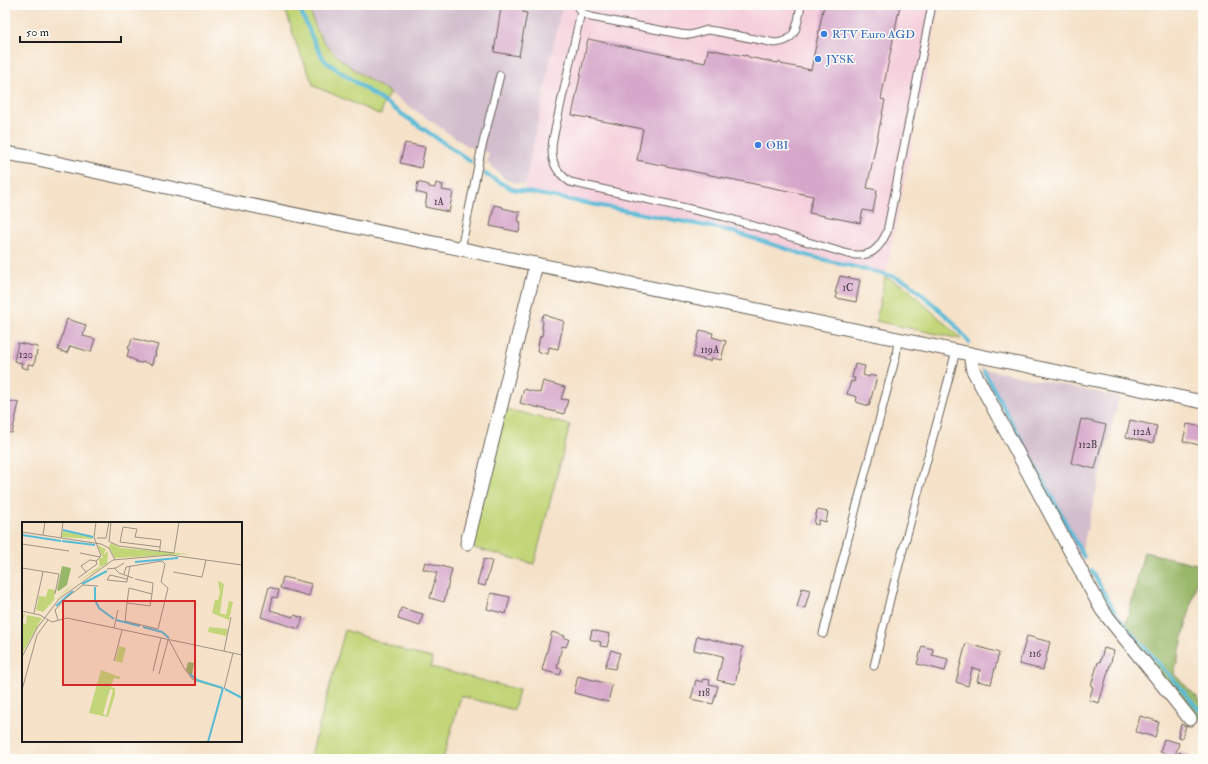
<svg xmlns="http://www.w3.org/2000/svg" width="1208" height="764" viewBox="0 0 1208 764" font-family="'IM FELL Double Pica',serif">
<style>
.built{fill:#f5cfdb}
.industrial{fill:#d1bdcc}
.green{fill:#c2d679;stroke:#6f794a}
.forest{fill:#99b769;stroke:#5a6a42}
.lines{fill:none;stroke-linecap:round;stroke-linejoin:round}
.stream{stroke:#58bbd7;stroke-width:4}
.building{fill:#d6a7ca}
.lane-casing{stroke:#686159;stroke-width:9}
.street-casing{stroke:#686159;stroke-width:15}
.lane{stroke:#fff;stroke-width:7}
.street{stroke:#fff;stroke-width:13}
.shop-dot{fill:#3f7fe0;stroke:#fdfcf7;stroke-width:1.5}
.labels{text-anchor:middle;stroke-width:3;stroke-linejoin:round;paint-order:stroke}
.number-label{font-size:10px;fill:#4a3f48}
.shop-label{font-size:12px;fill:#366cbe;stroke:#fdfcf7;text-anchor:start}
.inset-river{fill:none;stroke:#58bbd7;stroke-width:2}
.inset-road{fill:none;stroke:#9e9384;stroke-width:1}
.view{fill:#d62828;fill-opacity:0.15;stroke:#d62828;stroke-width:2}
.inset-edge{fill:none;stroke:#1c1c1c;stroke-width:2}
</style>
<rect width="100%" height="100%" fill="#fdfcf7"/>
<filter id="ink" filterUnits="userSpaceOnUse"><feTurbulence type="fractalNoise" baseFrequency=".025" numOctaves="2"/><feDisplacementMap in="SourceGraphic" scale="8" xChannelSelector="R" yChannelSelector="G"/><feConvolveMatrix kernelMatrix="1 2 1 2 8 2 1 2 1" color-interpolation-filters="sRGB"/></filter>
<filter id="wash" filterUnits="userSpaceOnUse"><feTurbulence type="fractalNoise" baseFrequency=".012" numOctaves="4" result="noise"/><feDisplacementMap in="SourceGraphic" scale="16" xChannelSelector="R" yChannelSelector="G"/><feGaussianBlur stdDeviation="0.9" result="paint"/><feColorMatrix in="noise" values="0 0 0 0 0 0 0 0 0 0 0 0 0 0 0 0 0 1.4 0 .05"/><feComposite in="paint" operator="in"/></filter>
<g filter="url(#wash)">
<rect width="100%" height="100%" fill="#f5e2c9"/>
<polygon class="built" points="562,5 940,5 886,273 815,256 814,260 729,233 687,222 524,191"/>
<g class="industrial">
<polygon points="309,5 562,5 525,185 506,180 487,162 489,153 469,147 348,65 324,42 313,20"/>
<polygon points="980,368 1119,397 1080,558 1048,500"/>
</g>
<g class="green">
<path d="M284,5H309C312,18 316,31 324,42C340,63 368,78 390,93L383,104L381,115L314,86L297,46Z"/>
<polygon points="885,277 904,286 948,326 961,339 876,321"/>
<polygon points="506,409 570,425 534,564 470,547"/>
<polygon points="345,630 415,654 432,658 431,667 519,690 514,710 461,696 443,759 310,759"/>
</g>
<polygon class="forest" points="1144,552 1201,565 1174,674 1203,703 1203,723 1190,710 1124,632"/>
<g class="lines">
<g class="stream">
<polyline points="298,5 316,46 325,61 470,161"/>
<polyline points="485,174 512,189 727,230 809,256 892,276 908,282 951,320 969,342"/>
<polyline points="984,371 1084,557"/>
<polyline points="1091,570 1117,616 1203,714"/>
</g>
</g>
<g id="blocks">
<g class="building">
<polygon points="488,5 524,5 523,12 527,13 519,56 494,52 501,8"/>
<polygon points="824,5 900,5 881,99 885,100 867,188 877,190 873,212 863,210 860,223 809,213 813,196 637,160 643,129 572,115 588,39 705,63 708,49 745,56 745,55 748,56 748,57 778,63 778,62 781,63 781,64 811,70"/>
<polygon points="405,143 425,147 421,168 400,163"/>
<polygon points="418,182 429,185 429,187 435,188 436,183 443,185 442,190 453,192 449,212 425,207 427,195 416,192"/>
<polygon points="494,205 503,207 502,208 520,212 518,221 521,222 519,232 490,226"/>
<polygon points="840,276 860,280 856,302 836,298 837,293 835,293"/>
<polygon points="544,314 547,314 549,317 564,321 558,349 549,347 548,354 537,351 540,336 542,336 543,329 542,329 543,322 541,319"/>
<polygon points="67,319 86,325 83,336 95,339 91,352 70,346 67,353 58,350"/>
<polygon points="700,330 713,333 712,337 726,341 721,360 711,358 710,361 693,357"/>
<polygon points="132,338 158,345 155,353 156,356 154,356 152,365 144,362 141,363 136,362 135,360 127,357 129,349 128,347 130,346"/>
<polygon points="18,343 38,347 34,365 28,364 28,369 21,367 22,363 14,361"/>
<polygon points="855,364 865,366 863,375 869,377 870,375 877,377 869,406 856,402 857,397 847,394 851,381 854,382 855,378 852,378"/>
<polygon points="543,381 565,387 561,399 568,400 564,414 520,403 524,389 540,393"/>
<polygon points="5,400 19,403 12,433 5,432"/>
<polygon points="1081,419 1106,425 1095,469 1071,463"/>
<polygon points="1130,420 1157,426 1153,443 1126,437"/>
<polygon points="1187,424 1203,427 1203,446 1183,441"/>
<polygon points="817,510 828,512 826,522 819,520 818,525 814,524"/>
<polygon points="484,559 492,561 485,586 477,584"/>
<polygon points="425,562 452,569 444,602 430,598 437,573 423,569"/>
<polygon points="283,577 312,584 309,596 280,588"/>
<polygon points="269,587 279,590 277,598 273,597 270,610 293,617 294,615 303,618 299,629 261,617"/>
<polygon points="802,588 810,590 805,608 797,607"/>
<polygon points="491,593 510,597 506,614 487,609"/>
<polygon points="401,608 423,614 420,626 398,619"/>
<polygon points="592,630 610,634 607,647 600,646 601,642 590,639"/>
<polygon points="552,632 565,636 564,638 569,639 566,647 562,646 557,668 562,669 560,675 542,670"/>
<polygon points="697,636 743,647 735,684 717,680 723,656 694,650"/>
<polygon points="1027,636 1050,642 1043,670 1019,664"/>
<polygon points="966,643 999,653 991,684 977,681 980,670 972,668 968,686 956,682"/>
<polygon points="922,646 933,649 932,655 948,659 945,671 917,664"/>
<polygon points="1104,648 1114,651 1099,703 1089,700 1093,687 1091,686 1098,662 1100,662"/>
<polygon points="611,650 620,653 615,669 605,667"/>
<polygon points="578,676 612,685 608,702 574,693"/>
<polygon points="703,679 710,680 709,684 718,686 713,704 691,699 696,680 702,682"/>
<polygon points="1140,716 1157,721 1156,722 1159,722 1155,737 1136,732"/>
<polygon points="1181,724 1186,726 1182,738 1178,737"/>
<polygon points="1164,739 1179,743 1175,756 1160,752"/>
<polygon points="1179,752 1189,755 1188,759 1177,759"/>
</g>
</g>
</g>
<g filter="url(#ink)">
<use href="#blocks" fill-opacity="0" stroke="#686159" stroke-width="1"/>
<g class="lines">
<defs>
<g id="lane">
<path d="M576,5L581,12L591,17L680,34L690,35L707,30L715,31L775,43C798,41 797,24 801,5"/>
<path d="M581,12L553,139C550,158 553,170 570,182L721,216L848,254C870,258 878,251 887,232L932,5"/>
<polyline points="461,249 481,151 500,75"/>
<polyline points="823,634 896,356 898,339"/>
<polyline points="874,666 892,591 956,351"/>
</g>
<g id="street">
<polyline points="5,153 29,157 244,204 1203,402"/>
<polyline points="970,354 973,370 1102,610 1190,719"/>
<polyline points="467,543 536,264"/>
</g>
</defs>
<use href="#lane" class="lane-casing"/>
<use href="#street" class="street-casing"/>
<use href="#lane" class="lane"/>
<use href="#street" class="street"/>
</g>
</g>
<g class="shop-dot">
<circle cx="824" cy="34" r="4"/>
<circle cx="818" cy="59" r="4"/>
<circle cx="758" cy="145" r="4"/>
</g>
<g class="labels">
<g class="number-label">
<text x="439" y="205">1A</text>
<text x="848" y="291">1C</text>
<text x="710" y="353">119A</text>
<text x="26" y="358">120</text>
<text x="1142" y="435">112A</text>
<text x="1088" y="448">112B</text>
<text x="1035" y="657">116</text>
<text x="704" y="696">118</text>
</g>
<g class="shop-label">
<text x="832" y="38">RTV Euro AGD</text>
<text x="826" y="63">JYSK</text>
<text x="766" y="149">OBI</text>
</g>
</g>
<g transform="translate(22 522)">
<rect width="220" height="220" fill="#f5e2c9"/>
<path d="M41,9L69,15L71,17L39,15ZM89,21L99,26L167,32L93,36L87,25ZM75,23L84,27L81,33L86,29L85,42L78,45V38L77,47L52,62L33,79L45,67L77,45V36H81ZM196,59L202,62L198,91L204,93L207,79L211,80L207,98L190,91L193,78H196L198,71ZM26,67L33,68L32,78L21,90L14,88L17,74L24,75ZM0,92H3L0,101L4,102L5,93L20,96L0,132ZM187,105L206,107L204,114L186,110ZM97,124L104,126L100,141L93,139ZM79,148L98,155V157L92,156L89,165L93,166V173L86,195L67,191ZM88,167L91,168L84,194L81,192Z" fill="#c2d679" fill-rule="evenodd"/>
<path d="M40,44L49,46L45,63L37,69L35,68ZM166,140L172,141L170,153L173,157L201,167L187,220L200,167L173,159L164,148Z" fill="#99b769"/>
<path class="inset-river" d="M41,8L71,15M0,13L39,19M40,19L73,23M113,40L156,36M60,62L85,49M73,65V78L77,86L92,97M34,84L51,69M94,98L118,104M121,105L140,110L147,116M168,152L175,158L201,166M203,167L220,176M186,220L201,166"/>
<path class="inset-road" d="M0,10L79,22L87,26L93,38M21,13L23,0M39,16L41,0M75,16H84L87,0M87,20L89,0M88,20L97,24L152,31L157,0M0,22L47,29M137,30L138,27V25L139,18L113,15L115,7L101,5L98,20L138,25M58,31L78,35M0,46L37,52L33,72M92,46L97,51L111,56M85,47L94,46L102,41M64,50L59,44L68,38L74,39M151,50L180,55L184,38M102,52L104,45L140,39L143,42L139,60L146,66L136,107L103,99L105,81M56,56L75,42L74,39L79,34L72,15L74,0M105,57L88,53L85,58L105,60V59L108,44M113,57L131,61L130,72M107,66L130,72L128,84L105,81ZM0,89L18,93L30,100L45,96L220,133M12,91L21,50M36,98L33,88L43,77L61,63L76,64M92,106L96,88M147,118L162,146L171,158M202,129L209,95M0,135L15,106L37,77L91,38L148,33L220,43M92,139L100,108M131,149L139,116M137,152L146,118M202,167L211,131M0,168L15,113L26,98"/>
<path class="view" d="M41,79H173V163H41Z"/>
<rect width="220" height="220" class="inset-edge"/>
</g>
<rect width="1208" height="764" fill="none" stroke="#fdfcf7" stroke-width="20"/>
<path d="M20 36v6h101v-6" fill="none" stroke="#1c1c1c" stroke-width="2"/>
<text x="26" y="36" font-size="12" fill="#1c1c1c" stroke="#fdfcf7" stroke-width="3" paint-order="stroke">50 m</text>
</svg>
